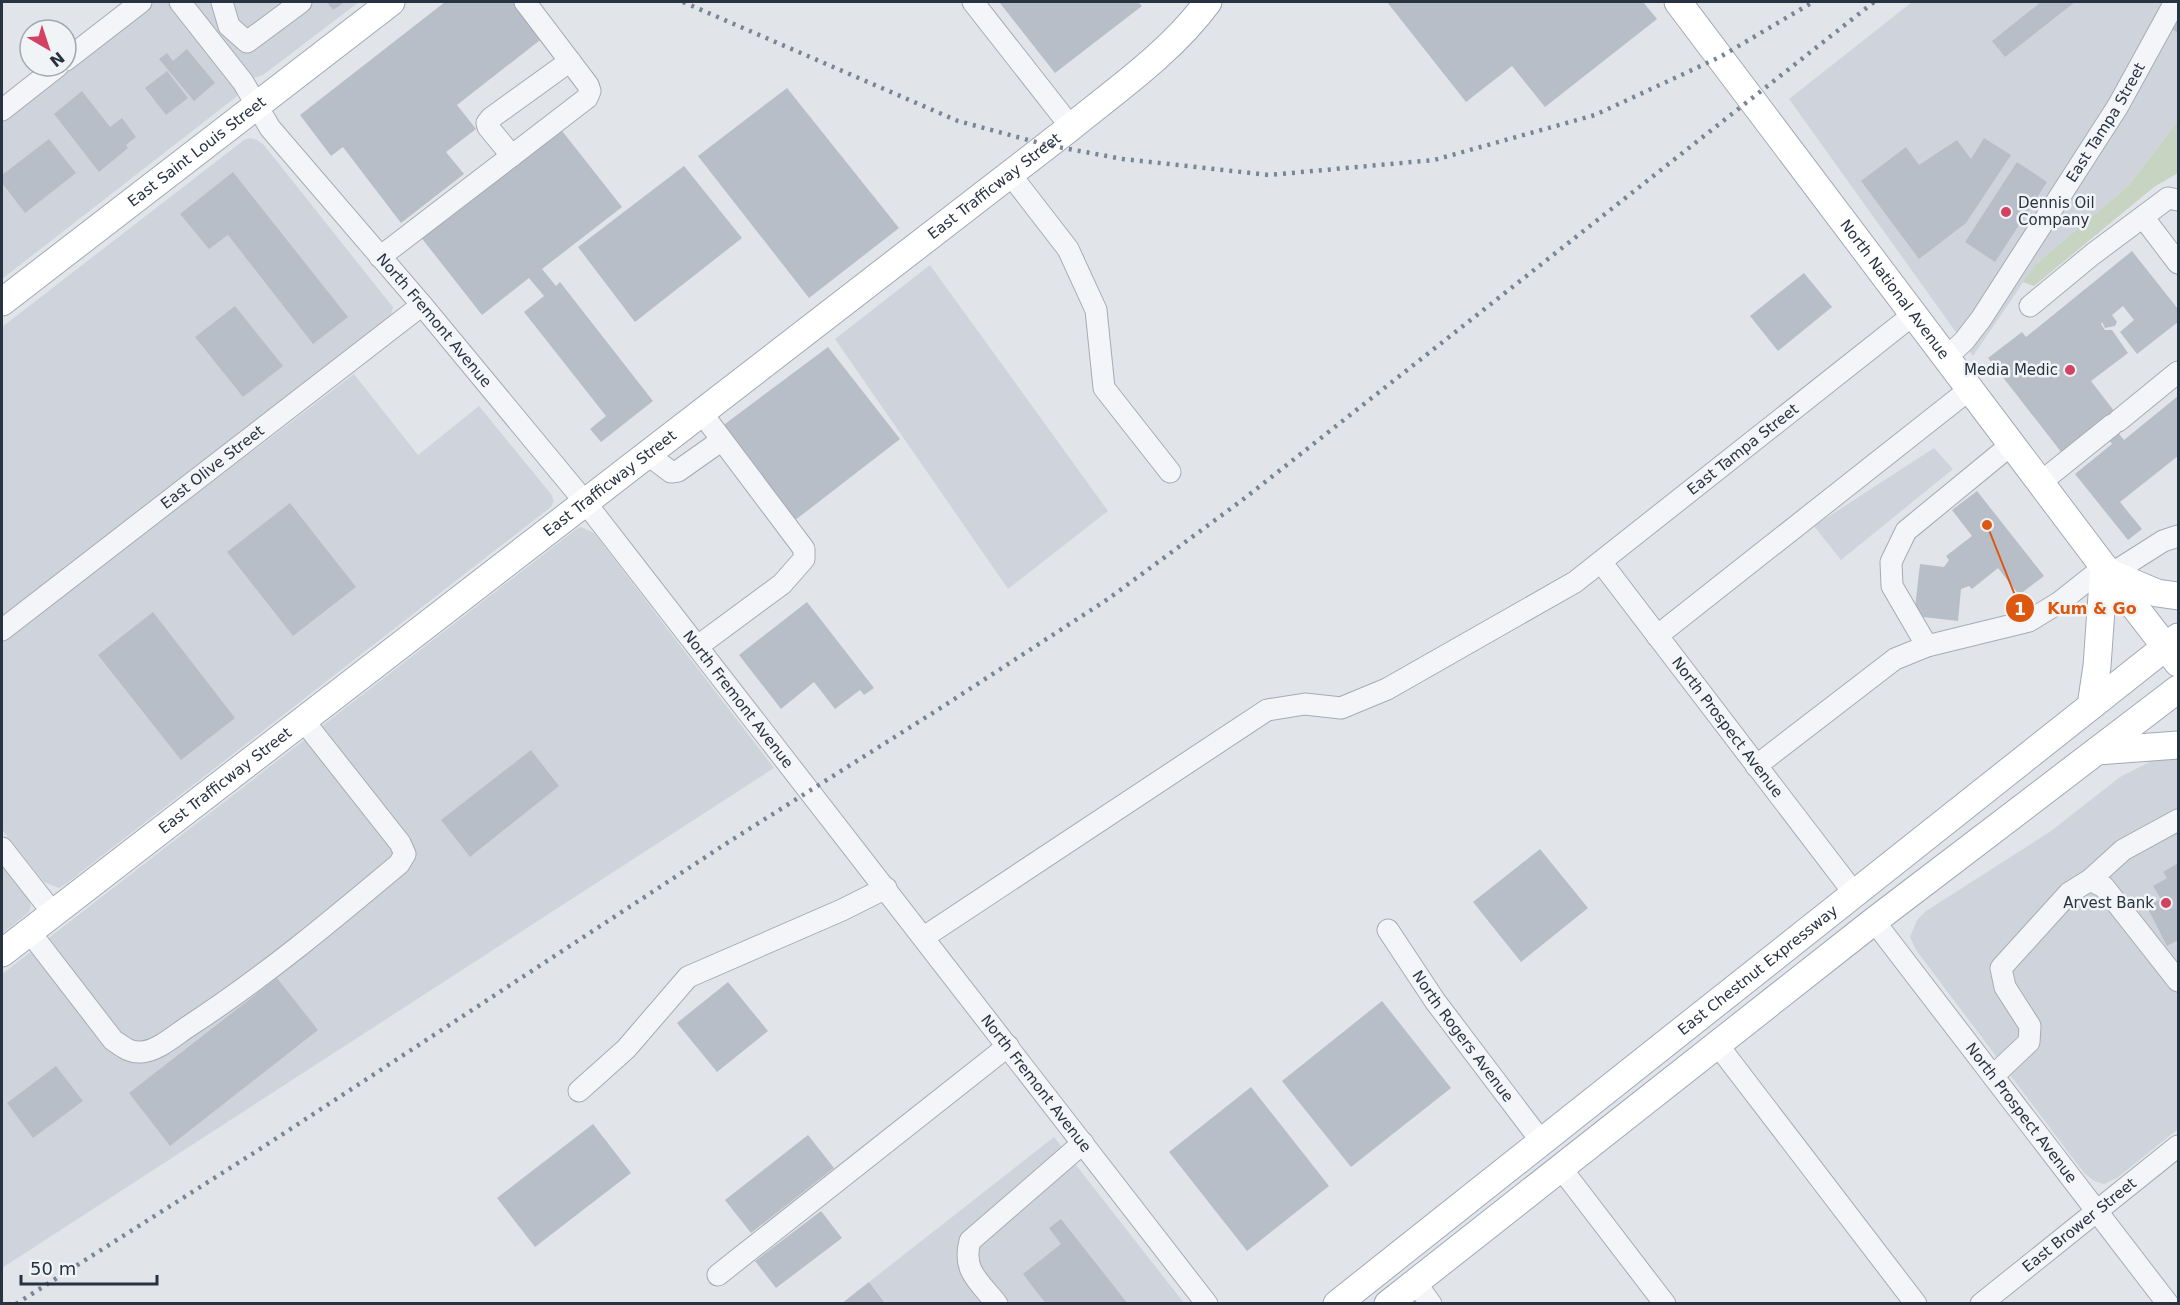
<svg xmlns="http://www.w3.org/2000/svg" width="2180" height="1305" viewBox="0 0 2180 1305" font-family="'DejaVu Sans',sans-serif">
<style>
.built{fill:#cfd4dc}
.green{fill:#c7d4c1}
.building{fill:#b8bec7}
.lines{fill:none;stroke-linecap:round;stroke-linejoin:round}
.minor-casing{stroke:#a6acb4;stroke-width:23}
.major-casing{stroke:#a0aab6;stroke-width:29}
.minor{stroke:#f4f5f8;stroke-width:21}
.major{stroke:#fff;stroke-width:27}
.rail{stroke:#798594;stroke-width:4.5;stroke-dasharray:3 6;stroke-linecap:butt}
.poi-dot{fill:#d34261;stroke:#f0f4f7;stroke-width:2}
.labels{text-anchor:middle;stroke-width:5;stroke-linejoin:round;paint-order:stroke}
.street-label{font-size:15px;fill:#283342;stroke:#f0f4f7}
.poi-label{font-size:15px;fill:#283342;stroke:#f0f4f7;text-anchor:end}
.leader{fill:none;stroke:#de570f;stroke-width:2}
.callout-dot{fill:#de570f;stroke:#f0f4f7;stroke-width:2}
.mark-label{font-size:18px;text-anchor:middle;font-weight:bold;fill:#fff}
.callout-label{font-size:16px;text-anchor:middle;font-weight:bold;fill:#de570f;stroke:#f0f4f7;stroke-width:5;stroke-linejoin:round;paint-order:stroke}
</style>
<rect width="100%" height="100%" fill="#e1e5ea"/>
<g class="built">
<polygon points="131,2 172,2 239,89 236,97 2,279 2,103"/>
<polygon points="191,2 359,2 263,75 254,78 246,75"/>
<polygon points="1912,2 2178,2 2178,121 2129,185 2035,265 1973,356 1789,99"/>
<polygon points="250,138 257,140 264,145 388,301 393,307 390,320 2,621 2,327 244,140"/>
<polygon points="930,265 1108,511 1008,589 835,339"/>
<polygon points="354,374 418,455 479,406 551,494 554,501 551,507 67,883 59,888 44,882 2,830 2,642"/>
<polygon points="1934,448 1953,469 1841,560 1814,526"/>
<polygon points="581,527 594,533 774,768 2,1268 2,974 575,530"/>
<polygon points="2178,753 2178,1129 2117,1178 2104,1184 2094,1181 2084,1173 1916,950 1910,937 1917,920 1926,911 2051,831 2120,777 2161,756"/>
<polygon points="2,863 29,898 31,906 29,912 2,934"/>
<polygon points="1054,1137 1184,1303 886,1303 869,1282"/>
</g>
<polygon class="green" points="2178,121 2178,173 2154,187 2034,286 2023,282 2035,265 2129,185"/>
<g class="building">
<polygon points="327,2 345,2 333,10"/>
<polygon points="445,2 516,2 544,37 457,105 476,129 446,152 464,174 401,223 343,147 331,156 300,115"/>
<polygon points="999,2 1138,2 1142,6 1055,73"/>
<polygon points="1387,2 1643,2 1657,19 1545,107 1512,66 1466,102"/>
<polygon points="2041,2 2075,2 2005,57 1992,41"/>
<polygon points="2178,9 2178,33 2168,26"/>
<polygon points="187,49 215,83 194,101 159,59 167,53 173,61"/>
<polygon points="167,71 188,98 166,115 145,88"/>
<polygon points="787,88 899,228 809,298 698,156"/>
<polygon points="82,91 110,127 122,118 136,137 126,145 128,148 99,172 54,114"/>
<polygon points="559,127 622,207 542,269 556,286 560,282 653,401 601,442 590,429 606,416 524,312 544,296 529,278 482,315 420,236"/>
<polygon points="1984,138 2011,155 1966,223 1919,259 1861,181 1906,147 1919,165 1957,140 1971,159"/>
<polygon points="49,139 76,173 25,213 2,183 2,175"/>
<polygon points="2017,162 2047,182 1995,262 1965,242"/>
<polygon points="684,166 742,238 635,322 578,247"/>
<polygon points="233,172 348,317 313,344 228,235 209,249 180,214"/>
<polygon points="2132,251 2178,309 2178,322 2137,354 2120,332 2134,320 2123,306 2112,315 2117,322 2115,326 2105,328 2102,322 2101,324 2105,330 2112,330 2128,353 2091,381 2118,416 2065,457 1988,358 2022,332 2026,337"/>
<polygon points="1804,273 1832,307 1778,351 1750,316"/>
<polygon points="235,306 283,366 243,397 195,337"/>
<polygon points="828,347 900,439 794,521 721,427"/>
<polygon points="2178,396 2178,456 2120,502 2142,529 2128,540 2075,474 2112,444 2107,437 2116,430 2124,440"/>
<polygon points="1977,491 2044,576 2019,595 1998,568 1972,589 1969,586 1961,589 1958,621 1914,616 1920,564 1944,567 1949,560 1946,556 1972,536 1952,510"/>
<polygon points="290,503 356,587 293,636 227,552"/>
<polygon points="807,602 874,688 864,695 860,690 835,709 814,682 781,709 739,655"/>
<polygon points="153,612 235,718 181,760 98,655"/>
<polygon points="531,750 559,786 470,857 441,820"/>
<polygon points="1540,849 1588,908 1521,962 1473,902"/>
<polygon points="2178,863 2178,940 2167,946 2147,907 2161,899 2153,886 2167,878 2163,872"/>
<polygon points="277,978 318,1030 170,1146 129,1093"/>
<polygon points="728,982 768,1031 717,1072 677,1023"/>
<polygon points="1382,1001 1451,1088 1351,1167 1282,1081"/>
<polygon points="56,1066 83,1101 33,1138 7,1103"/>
<polygon points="1251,1087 1329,1186 1247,1251 1169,1152"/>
<polygon points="593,1124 631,1173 535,1247 497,1198"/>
<polygon points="808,1135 834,1168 751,1233 725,1200"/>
<polygon points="821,1211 842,1238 776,1288 755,1261"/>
<polygon points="1061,1219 1128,1304 1046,1304 1023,1274 1061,1244 1049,1228"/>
<polygon points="869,1282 886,1304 841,1304"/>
</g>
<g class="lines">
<defs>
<g id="minor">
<path id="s1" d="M180,2L243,82L270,128L422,305L585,502L1207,1304"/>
<polyline points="222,2 229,26 247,42 301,2"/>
<polyline points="973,2 1071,127"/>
<polyline points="66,60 141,2"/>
<polyline points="2,110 58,66"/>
<polyline points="512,156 488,127 487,123 491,118 570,61"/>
<polyline points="1010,174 1068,249 1096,310 1104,388 1170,472"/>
<polyline points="2143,217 2178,263"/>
<polyline points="380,257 587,98 590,91 588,85 525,2"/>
<polyline points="2030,306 2093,254 2168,198 2178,200"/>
<path id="s2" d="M1947,357L1964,341L1981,319L2118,106L2175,2"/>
<polyline points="2118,421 2178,372"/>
<polyline points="647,454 671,472 678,471 722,440"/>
<polyline points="2041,482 2112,425"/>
<path id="s3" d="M1601,562L1854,893"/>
<polyline points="2111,574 2163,541 2178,536"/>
<path id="s4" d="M2,630L422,305"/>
<polyline points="1657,636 1970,389"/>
<polyline points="698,646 782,584 804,559 804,549 701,412"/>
<polyline points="1927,646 1892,586 1891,562 1906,531 2012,444"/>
<polyline points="1756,766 1895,659 1927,646 2029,621 2060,602 2104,567"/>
<polyline points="2,848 53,913"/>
<polyline points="2090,880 2123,850 2178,820"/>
<path id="s5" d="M1874,921L2168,1304"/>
<path id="s6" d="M1388,930L1435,1001L1541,1141"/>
<path d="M29,931L113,1040C122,1046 129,1053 141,1052C158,1051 175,1035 189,1026C263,978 331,921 399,864L405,854L400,843L303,720"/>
<path id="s7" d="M924,937L1267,710L1305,704L1341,708L1387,689L1575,582L1914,314"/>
<polyline points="1717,1044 1916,1304"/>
<polyline points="1993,1076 2029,1042 2030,1026 2005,987 2001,968 2069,893 2090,880 2104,887 2178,981"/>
<polyline points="579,1091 626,1049 688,977 842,910 886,888"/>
<polyline points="1560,1167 1665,1304"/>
<polyline points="718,1275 1008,1046"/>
<polyline points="1415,1282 1431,1304"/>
<path d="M997,1304C979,1281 962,1271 970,1241L1083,1143"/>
<path id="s8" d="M1981,1304L2178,1146"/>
</g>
<g id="major">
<path id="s9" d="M1678,2L2104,567L2178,663"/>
<path id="s10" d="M2,302L391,2"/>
<polyline points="2112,574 2157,593 2178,596"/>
<polyline points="2091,706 2097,666 2104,567"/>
<polyline points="2097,751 2178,745"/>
<path id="s11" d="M2,953L1071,127C1119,88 1171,52 1208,2"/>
<path id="s12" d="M1337,1304L2178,637"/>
<polyline points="1388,1304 1874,921 2178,689"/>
</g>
</defs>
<use href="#minor" class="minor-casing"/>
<use href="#major" class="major-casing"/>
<use href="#minor" class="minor"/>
<use href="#major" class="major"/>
<g class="rail">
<polyline points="683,2 958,121 1047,145 1123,159 1269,175 1434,160 1595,115 1720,57 1813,2"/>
<polyline points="16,1304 260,1149 727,843 939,709 1108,599 1241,501 1874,2"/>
</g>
</g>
<g class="poi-dot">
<circle cx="2006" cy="212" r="6"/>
<circle cx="2070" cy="370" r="6"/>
<circle cx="2166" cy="903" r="6"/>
</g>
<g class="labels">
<g class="street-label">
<text dy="5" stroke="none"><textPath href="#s2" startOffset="284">East Tampa Street</textPath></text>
<text dy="5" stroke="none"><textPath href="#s10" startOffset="246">East Saint Louis Street</textPath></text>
<text dy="5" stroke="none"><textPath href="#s11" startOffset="1254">East Trafficway Street</textPath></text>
<text dy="5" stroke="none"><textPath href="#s9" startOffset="360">North National Avenue</textPath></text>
<text dy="5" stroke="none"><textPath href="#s1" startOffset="408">North Fremont Avenue</textPath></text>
<text dy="5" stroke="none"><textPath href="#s7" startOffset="966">East Tampa Street</textPath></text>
<text dy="5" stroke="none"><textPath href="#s4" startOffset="266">East Olive Street</textPath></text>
<text dy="5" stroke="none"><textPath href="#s11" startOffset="768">East Trafficway Street</textPath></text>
<text dy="5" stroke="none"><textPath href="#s1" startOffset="894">North Fremont Avenue</textPath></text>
<text dy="5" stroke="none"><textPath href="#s3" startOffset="208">North Prospect Avenue</textPath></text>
<text dy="5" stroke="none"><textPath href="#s11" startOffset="282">East Trafficway Street</textPath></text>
<text dy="5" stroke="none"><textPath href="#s12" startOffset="537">East Chestnut Expressway</textPath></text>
<text dy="5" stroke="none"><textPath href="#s6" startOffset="130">North Rogers Avenue</textPath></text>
<text dy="5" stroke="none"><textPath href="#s1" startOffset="1380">North Fremont Avenue</textPath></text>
<text dy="5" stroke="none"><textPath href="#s5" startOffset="242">North Prospect Avenue</textPath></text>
<text dy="5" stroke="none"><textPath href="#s8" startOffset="126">East Brower Street</textPath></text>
</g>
<g class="poi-label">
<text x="2018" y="208" text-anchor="start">Dennis Oil<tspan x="2018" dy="17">Company</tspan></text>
<text x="2058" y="375">Media Medic</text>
<text x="2154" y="908">Arvest Bank</text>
</g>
</g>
<path class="leader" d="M1987 525L2020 608"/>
<g class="callout-dot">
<circle cx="1987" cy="525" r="6"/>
<circle cx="2020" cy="608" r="15"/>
</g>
<g class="mark-label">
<text x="2020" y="615">1</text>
</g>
<g class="callout-label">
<text x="2092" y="614">Kum &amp; Go</text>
</g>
<rect width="2180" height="1305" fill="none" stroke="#283342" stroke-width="6"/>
<g transform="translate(48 48) rotate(141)"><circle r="28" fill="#f0f4f7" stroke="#a0a7af" stroke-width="1.5"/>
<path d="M0-4.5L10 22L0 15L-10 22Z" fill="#d34261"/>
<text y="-9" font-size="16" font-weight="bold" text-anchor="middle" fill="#283342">N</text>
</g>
<path d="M21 1275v9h136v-9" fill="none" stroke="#283342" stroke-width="3"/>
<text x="30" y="1275" font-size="18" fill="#283342" stroke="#f0f4f7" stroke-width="4.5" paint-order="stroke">50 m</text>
</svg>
